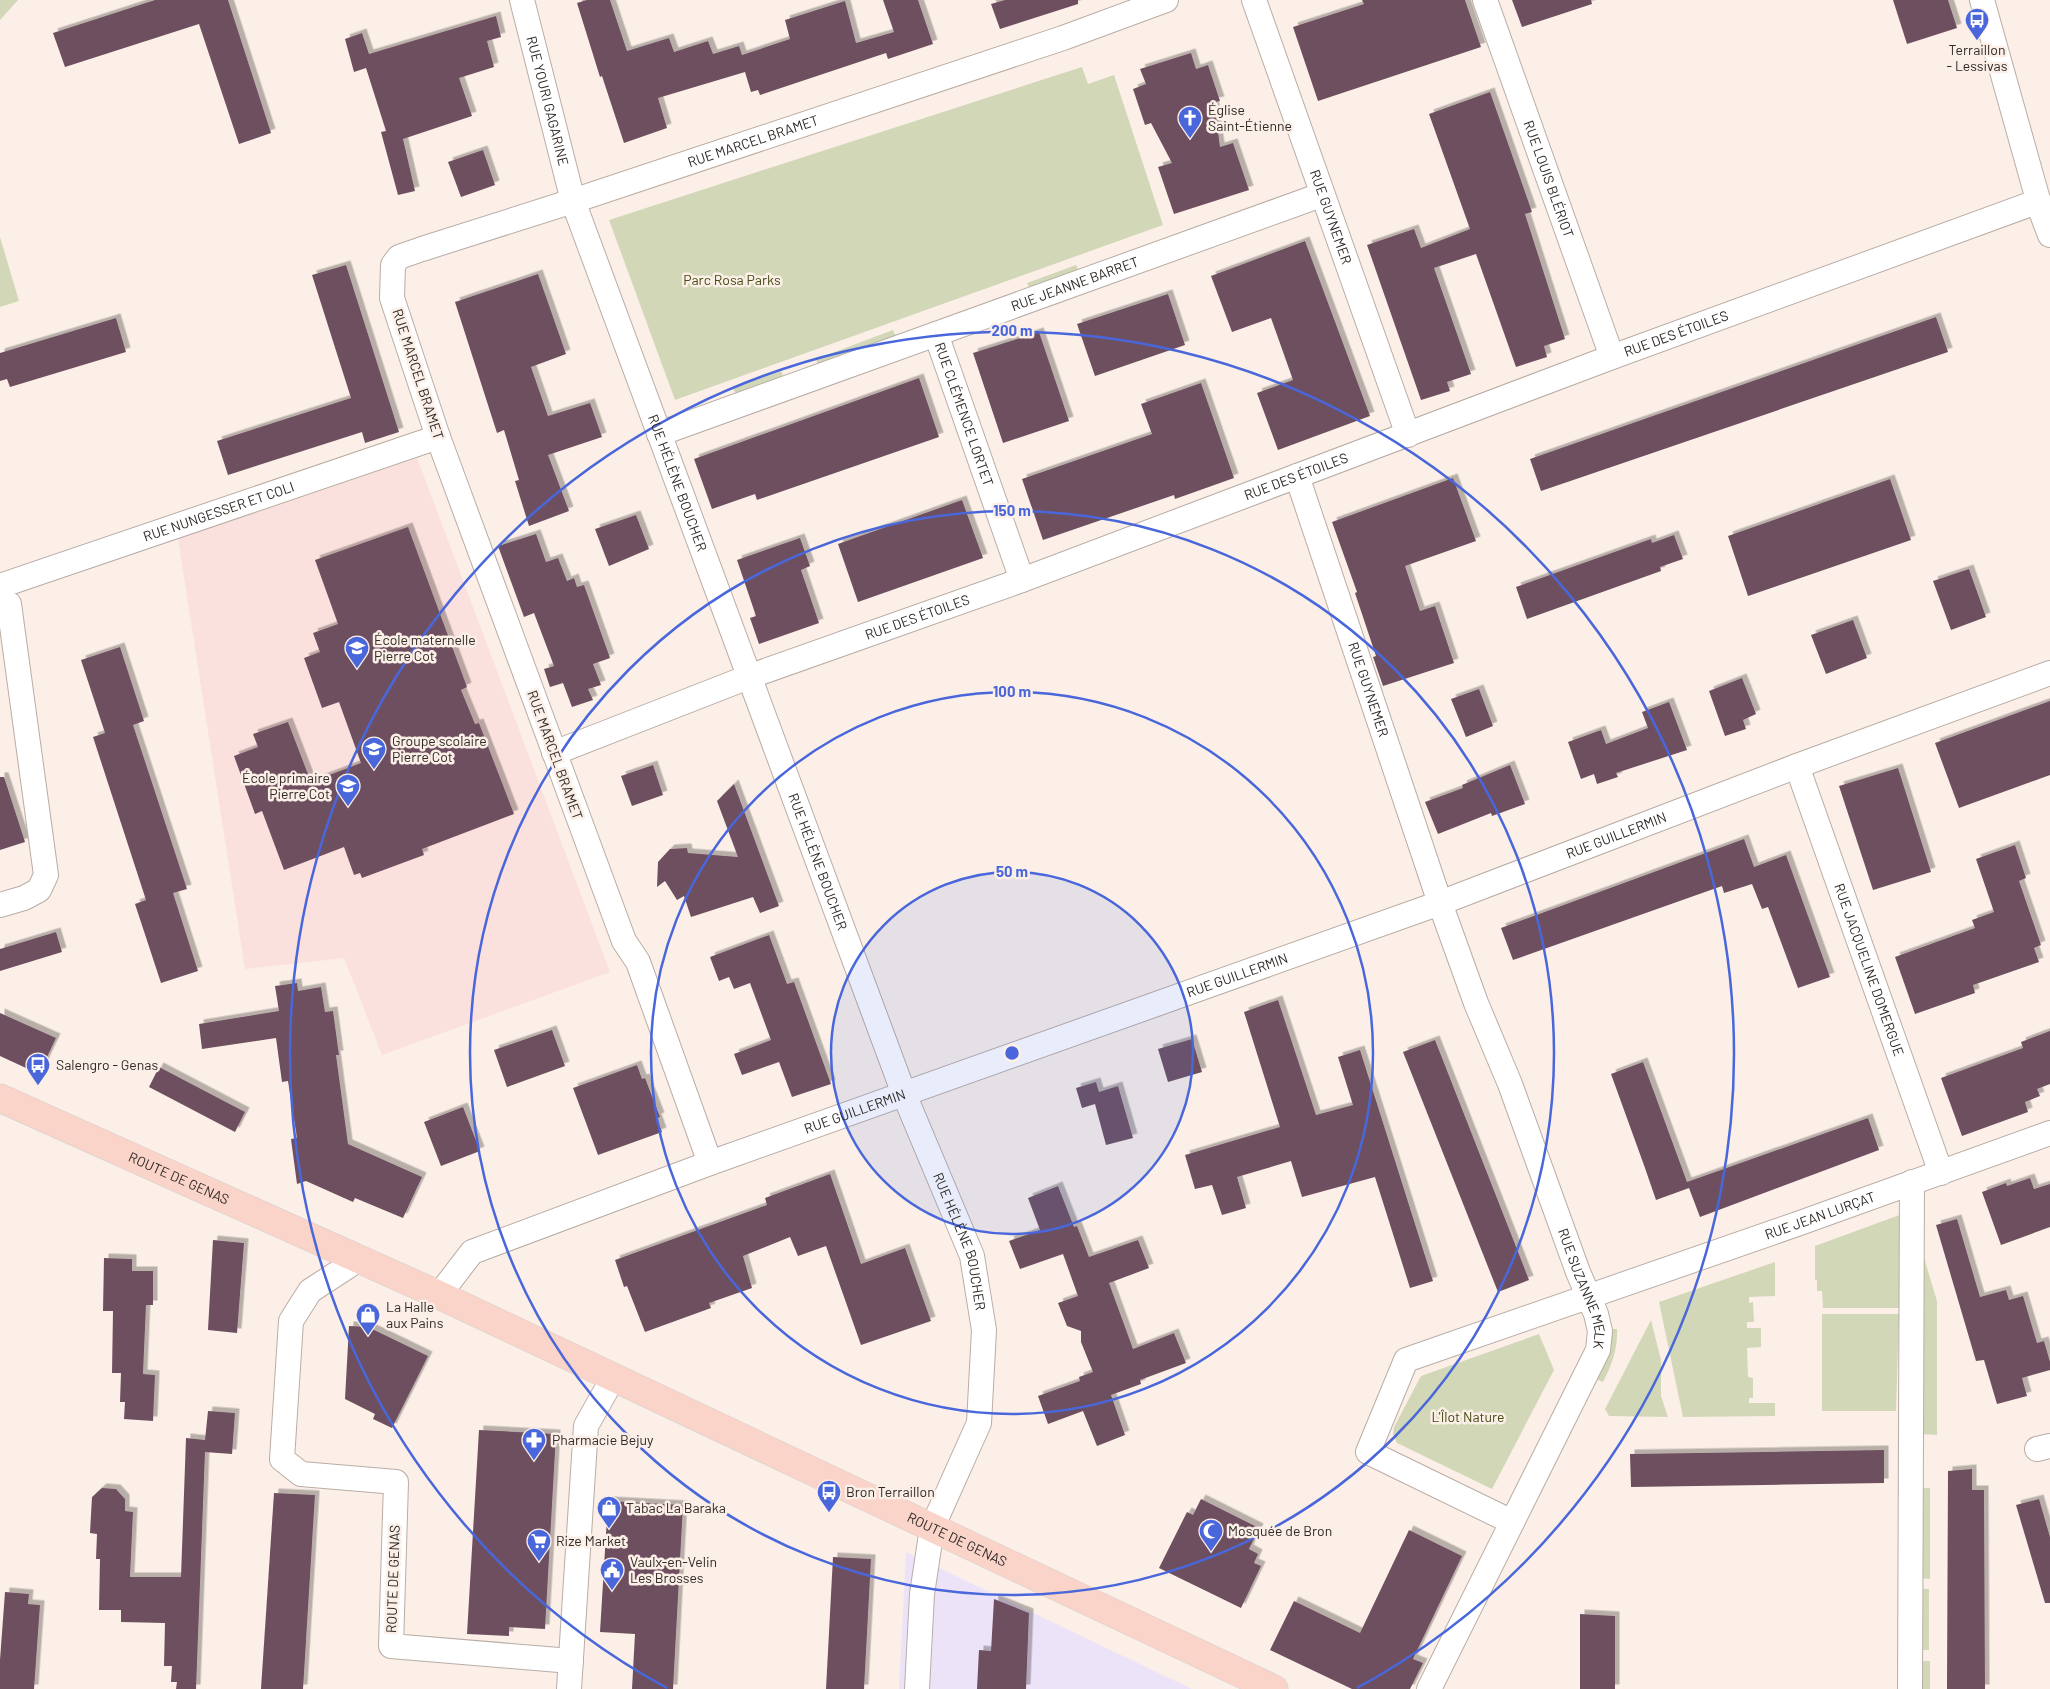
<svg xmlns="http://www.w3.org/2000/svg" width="2050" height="1689" viewBox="0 0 2050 1689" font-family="Barlow,sans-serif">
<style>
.industrial{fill:#ede3f8}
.education{fill:#fbe1dd}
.green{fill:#d2d8b7}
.building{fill:#6e4f5e;filter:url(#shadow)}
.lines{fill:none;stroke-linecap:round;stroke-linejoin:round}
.minor-casing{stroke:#b9ada6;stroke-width:26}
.major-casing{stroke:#d1d0cf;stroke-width:29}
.minor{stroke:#fff;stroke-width:24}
.major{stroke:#fad3c9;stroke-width:28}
.ring{fill:none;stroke:#4967db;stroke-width:2.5}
.labels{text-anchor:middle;stroke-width:5;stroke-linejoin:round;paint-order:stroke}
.poi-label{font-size:14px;fill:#2f2a27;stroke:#fbefe7;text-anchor:start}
.street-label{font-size:14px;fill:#2f2a27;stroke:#fbefe7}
.park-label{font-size:14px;fill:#464c14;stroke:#fbefe7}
.centre{fill:#4967db;stroke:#fbefe7;stroke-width:2.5}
.ring-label{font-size:15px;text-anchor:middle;font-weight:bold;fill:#4967db;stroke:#fbefe7;stroke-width:5;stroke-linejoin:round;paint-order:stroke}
</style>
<defs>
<filter id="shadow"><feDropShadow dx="4.5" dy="-4.5" stdDeviation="0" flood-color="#0004"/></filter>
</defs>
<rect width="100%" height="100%" fill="#fbefe7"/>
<polygon class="industrial" points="906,1552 1192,1689 899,1689"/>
<polygon class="education" points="417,458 610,972 382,1055 344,958 245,969 178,539"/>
<g class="green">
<polygon points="0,0 18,0 0,20"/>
<polygon points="1082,67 1088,84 1114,75 1163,225 675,400 609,220"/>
<polygon points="0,237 19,301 0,307"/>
<polygon points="1076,265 1079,271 1030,289 1027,283"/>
<polygon points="893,330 896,337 818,365 816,359"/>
<polygon points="781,371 784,378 736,395 733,388"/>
<polygon points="1905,1213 1905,1308 1823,1308 1822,1291 1817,1291 1817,1280 1815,1280 1815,1246"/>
<polygon points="1918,1238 1937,1301 1937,1435 1918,1434"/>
<polygon points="1775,1262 1775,1296 1749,1297 1749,1303 1753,1302 1754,1322 1747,1322 1747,1328 1761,1328 1761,1347 1747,1348 1748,1377 1753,1378 1753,1398 1749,1398 1749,1403 1775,1403 1775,1416 1683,1417 1659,1302"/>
<polygon points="1822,1314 1899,1314 1896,1411 1822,1411"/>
<polygon points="1651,1320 1661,1360 1661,1396 1668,1417 1609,1416 1605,1409"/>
<path d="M1610,1329H1617C1618,1348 1612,1365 1603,1382L1596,1379L1605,1362Z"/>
<polygon points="1539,1334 1554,1370 1492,1489 1397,1443 1393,1434 1394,1427 1421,1376"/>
<polygon points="1916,1488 1930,1488 1930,1579 1916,1578"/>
<rect x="1915" y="1589" width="14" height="61"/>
<rect x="1915" y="1661" width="15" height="28"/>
</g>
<g class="building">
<polygon points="155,0 228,0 271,133 239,144 199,24 65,67 53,33"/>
<polygon points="587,0 610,0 627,51 669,38 674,52 708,41 713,54 739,46 742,55 790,39 785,20 845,1 856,43 894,32 883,0 918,0 933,44 888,59 886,53 760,95 758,90 751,92 745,72 658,98 667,128 624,143 602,76 600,77 577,3"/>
<polygon points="1005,0 1078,0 1078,4 1000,29 991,4"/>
<polygon points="1362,0 1465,0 1481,47 1318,101 1293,27 1364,4"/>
<polygon points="1512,0 1591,0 1592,4 1522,27"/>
<polygon points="1893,0 1948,0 1957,28 1907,44"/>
<polygon points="496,16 501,37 487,41 494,67 459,78 472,116 403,139 415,191 398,195 381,132 386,131 366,68 354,72 345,39 362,33 369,54"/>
<polygon points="1191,53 1196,69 1208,65 1220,101 1214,102 1220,147 1233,143 1249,190 1174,214 1158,167 1172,163 1151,123 1145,125 1133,89 1146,84 1140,69"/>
<polygon points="1490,92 1532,212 1525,214 1565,339 1544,346 1547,357 1516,367 1476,254 1434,268 1471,374 1447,382 1450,391 1421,400 1367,245 1414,229 1421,248 1470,229 1429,114"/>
<polygon points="483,150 495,185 461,197 448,162"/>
<polygon points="1305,241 1370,416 1278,450 1257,393 1293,380 1271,318 1232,332 1211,276"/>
<polygon points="346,265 399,432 365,443 362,432 228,475 217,441 351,398 312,275"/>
<polygon points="538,274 566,354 531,367 548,416 590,403 602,437 548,455 569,511 529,526 515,481 519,480 504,430 497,433 455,302"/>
<polygon points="1168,294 1185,345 1095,376 1077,324"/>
<polygon points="1936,317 1948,352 1541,491 1530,459"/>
<polygon points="116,318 126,352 10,387 7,379 0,381 0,353"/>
<polygon points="1039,332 1069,421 1003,443 973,353"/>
<polygon points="919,378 939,437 757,500 755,494 712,509 694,459"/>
<polygon points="1201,383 1234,478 1175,499 1174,495 1043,540 1022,479 1152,434 1141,404"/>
<polygon points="1453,478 1476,541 1405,566 1420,611 1435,606 1454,663 1383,686 1373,657 1376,656 1355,593 1357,592 1332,522"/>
<polygon points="1890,479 1911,540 1748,596 1728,536"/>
<polygon points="962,500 983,558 858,602 838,544"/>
<polygon points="636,515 649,549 609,566 595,529"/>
<polygon points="408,527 467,687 461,690 475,724 479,723 514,814 422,849 424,855 362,878 360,873 354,875 344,847 284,870 262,811 255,814 234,756 258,747 253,734 288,722 311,782 361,763 339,702 322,708 304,658 320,652 313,633 338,624 315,560"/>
<polygon points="536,534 546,562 558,558 567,581 574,578 577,587 584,585 610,658 593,664 601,685 588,689 593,700 572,707 563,683 550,687 544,669 554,666 534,613 524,617 498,546"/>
<polygon points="1674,535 1683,559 1660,567 1661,571 1527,619 1516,587 1651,539 1652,543"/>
<polygon points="800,538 810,566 801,570 819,623 759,644 750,618 756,616 737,560"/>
<polygon points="1969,569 1986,617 1951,630 1933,581"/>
<polygon points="1853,620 1867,658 1826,674 1811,635"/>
<polygon points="120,647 144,721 133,725 187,889 173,893 198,971 161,983 135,904 146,900 93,737 105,733 81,660"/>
<polygon points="1742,678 1756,714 1743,720 1746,729 1725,736 1709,691"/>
<polygon points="1479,689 1493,726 1466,737 1451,699"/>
<polygon points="2050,701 2050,775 1959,808 1935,743"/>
<polygon points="1669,702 1687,750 1616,773 1618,777 1597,784 1594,774 1581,779 1568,742 1601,730 1606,744 1648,728 1642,712"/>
<polygon points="653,765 663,795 632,806 621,776"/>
<polygon points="1510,765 1525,804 1492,816 1491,813 1438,834 1425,802 1463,788 1462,785"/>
<polygon points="1898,768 1931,872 1873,890 1839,786"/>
<polygon points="0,777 4,777 25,842 0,850"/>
<polygon points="734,784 779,906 760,913 753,897 691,917 684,896 677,900 665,881 657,887 658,862 670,849 687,848 688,853 738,857 717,801"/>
<polygon points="1744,839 1754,867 1786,855 1830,977 1798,988 1768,907 1762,909 1752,884 1724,893 1722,886 1513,960 1501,928"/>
<polygon points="2015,845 2026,878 2019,881 2041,945 2034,948 2039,962 1973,985 1975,993 1915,1014 1895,957 1975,928 1972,920 1994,912 1976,859"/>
<polygon points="56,932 62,952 0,971 0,949"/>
<polygon points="769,935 787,984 794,982 831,1084 792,1097 779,1062 742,1075 734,1054 771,1040 750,983 734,989 729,977 719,981 710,957"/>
<polygon points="297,983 298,991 321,987 325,1012 333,1011 339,1055 336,1055 348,1144 422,1177 403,1218 355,1198 353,1202 306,1181 297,1184 291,1139 297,1138 288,1081 282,1082 276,1038 202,1049 199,1024 279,1011 275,986"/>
<polygon points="1278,1000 1316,1115 1353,1105 1338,1057 1360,1050 1433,1281 1410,1288 1375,1177 1302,1197 1291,1161 1237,1177 1246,1208 1222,1215 1212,1185 1195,1189 1185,1155 1280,1127 1244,1012"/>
<polygon points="0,1013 56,1038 39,1074 0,1056"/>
<polygon points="552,1030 565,1066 507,1087 494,1050"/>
<polygon points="2050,1031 2050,1084 2037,1089 2040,1096 2025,1102 2028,1112 1962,1136 1941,1078 2023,1048 2021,1042"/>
<polygon points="1192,1039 1202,1072 1168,1082 1158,1049"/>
<polygon points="1435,1040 1529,1280 1498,1292 1403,1052"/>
<polygon points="1643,1062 1687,1182 1868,1118 1879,1150 1700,1217 1689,1188 1656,1200 1645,1168 1611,1074"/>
<polygon points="637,1065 642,1079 645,1078 660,1117 657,1118 662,1132 598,1155 573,1088"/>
<polygon points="159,1067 245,1112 235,1132 149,1087"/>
<polygon points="1096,1082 1099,1092 1118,1086 1133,1138 1106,1145 1095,1104 1082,1108 1076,1088"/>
<polygon points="463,1107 480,1151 441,1166 424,1122"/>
<polygon points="830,1174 861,1264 905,1248 931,1321 861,1345 826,1246 798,1256 790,1237 743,1256 752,1288 709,1303 711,1308 645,1332 627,1286 624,1287 615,1260 767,1205 765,1198"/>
<polygon points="2030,1178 2034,1189 2050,1184 2050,1227 2001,1245 1982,1192 2006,1183 2007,1186"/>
<polygon points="1058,1186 1074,1227 1077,1226 1089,1257 1138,1240 1149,1268 1109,1283 1133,1349 1174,1333 1186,1363 1140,1380 1141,1384 1111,1395 1125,1435 1097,1446 1083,1411 1048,1424 1038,1396 1080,1381 1079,1377 1093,1372 1081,1342 1081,1331 1067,1326 1058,1303 1078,1296 1063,1254 1020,1269 1009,1241 1040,1230 1028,1198"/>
<polygon points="1957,1219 1980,1297 2006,1290 2009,1300 2023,1296 2037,1343 2044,1341 2050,1362 2050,1370 2022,1378 2027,1396 1997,1404 1984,1360 1976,1361 1936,1225"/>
<polygon points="213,1240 244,1243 237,1333 208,1330"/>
<polygon points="104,1258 132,1259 132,1271 153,1271 153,1305 146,1305 143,1374 155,1375 153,1421 124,1419 125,1402 120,1402 121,1373 112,1373 113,1311 103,1311"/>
<polygon points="349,1326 368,1327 428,1356 392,1428 373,1419 375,1414 345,1399"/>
<polygon points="208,1411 235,1413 232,1454 205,1452 196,1689 176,1689 177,1682 171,1682 172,1666 164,1666 165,1623 121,1622 121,1610 99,1610 100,1559 96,1559 97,1534 90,1533 92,1497 102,1488 116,1489 125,1499 125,1511 133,1512 130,1577 181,1577 186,1438 205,1440"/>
<polygon points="479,1430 556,1434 545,1629 509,1627 509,1636 467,1634"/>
<polygon points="1884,1450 1884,1483 1631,1487 1630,1454"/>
<polygon points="1972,1469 1972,1490 1984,1490 1985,1689 1947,1689 1948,1471"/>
<polygon points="274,1493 315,1495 303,1689 261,1689"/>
<polygon points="1201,1499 1259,1528 1249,1549 1258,1554 1254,1563 1261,1566 1241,1608 1159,1568 1187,1512 1193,1515"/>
<polygon points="2039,1499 2050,1537 2050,1603 2045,1603 2016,1505"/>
<polygon points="608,1501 683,1505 673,1689 632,1689 635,1634 600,1632"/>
<polygon points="1409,1530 1462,1556 1413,1659 1423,1663 1410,1689 1352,1689 1270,1650 1294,1601 1360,1633"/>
<polygon points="833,1557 871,1559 864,1689 826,1689"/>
<polygon points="5,1592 29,1594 28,1604 40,1605 34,1689 0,1689 0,1660"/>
<polygon points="994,1599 1029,1613 1026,1689 977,1689 979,1650 991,1651"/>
<polygon points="1580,1614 1615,1616 1615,1689 1580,1689"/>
</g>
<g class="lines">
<defs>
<g id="minor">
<path id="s1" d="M522,0L573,201L904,1094L972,1256L984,1330L979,1423L932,1528L922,1594L917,1689"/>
<path id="s2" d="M1254,0L1408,435"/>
<path id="s3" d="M1485,0L1612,357"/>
<polyline points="1982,0 2042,214 2050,235"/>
<path id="s4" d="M936,334L1022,580"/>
<path id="s5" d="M659,434L1321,195"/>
<path id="s6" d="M1297,476L1440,903L1476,1003L1510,1084L1578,1272L1596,1314L1600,1331L1598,1350L1429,1689"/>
<path id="s7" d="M0,586L438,437"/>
<path id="s8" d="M554,753L751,676L1022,580L1612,357L2039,201"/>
<path id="s9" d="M1797,766L1941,1173"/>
<polyline points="0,905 24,898 39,890 46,875 9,604"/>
<path id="s10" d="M710,1163L638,962L624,941L438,437L392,298L393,265L399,257L422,249L573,201L1063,38L1166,0"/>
<polyline points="359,1259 310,1291 291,1321 282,1459 301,1474 396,1482 391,1646 571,1661"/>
<path id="s11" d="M439,1295L472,1252L710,1163L1440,903L1797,766L2050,673"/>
<polyline points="2037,1449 2050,1446"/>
<path id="s12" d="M1512,1522L1368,1452L1406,1360L1800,1223L2050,1133"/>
<polyline points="569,1689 586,1426 613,1378"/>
<polyline points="1910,1689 1912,1182"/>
</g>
<g id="major">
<path id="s13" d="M0,1098L439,1295L1274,1689"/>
</g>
</defs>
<use href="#minor" class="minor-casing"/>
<use href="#major" class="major-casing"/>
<use href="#minor" class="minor"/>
<use href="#major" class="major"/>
</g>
<circle cx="1012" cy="1053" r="181" fill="#4967db" fill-opacity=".12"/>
<g class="ring">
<circle cx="1012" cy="1053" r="181"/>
<circle cx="1012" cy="1053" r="361"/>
<circle cx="1012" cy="1053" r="542"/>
<path d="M667 1688A722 722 0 1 1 1357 1688"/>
</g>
<defs>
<symbol id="bus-pin" viewBox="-11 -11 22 30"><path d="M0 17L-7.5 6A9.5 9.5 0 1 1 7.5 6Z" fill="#4967db" stroke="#fbefe7"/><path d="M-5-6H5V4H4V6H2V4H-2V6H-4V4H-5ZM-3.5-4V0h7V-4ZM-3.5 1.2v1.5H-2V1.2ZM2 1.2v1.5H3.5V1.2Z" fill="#fff"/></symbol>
<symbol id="church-pin" viewBox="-11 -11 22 30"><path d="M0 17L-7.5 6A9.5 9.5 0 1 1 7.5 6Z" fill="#4967db" stroke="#fbefe7"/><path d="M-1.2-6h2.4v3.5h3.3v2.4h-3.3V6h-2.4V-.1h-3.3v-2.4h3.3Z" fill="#fff"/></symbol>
<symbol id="school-pin" viewBox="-11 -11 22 30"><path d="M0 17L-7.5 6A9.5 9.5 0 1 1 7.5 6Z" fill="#4967db" stroke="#fbefe7"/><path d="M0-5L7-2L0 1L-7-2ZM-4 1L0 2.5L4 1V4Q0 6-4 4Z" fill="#fff"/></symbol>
<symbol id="shop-pin" viewBox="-11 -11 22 30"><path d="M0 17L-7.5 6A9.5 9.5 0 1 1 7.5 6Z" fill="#4967db" stroke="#fbefe7"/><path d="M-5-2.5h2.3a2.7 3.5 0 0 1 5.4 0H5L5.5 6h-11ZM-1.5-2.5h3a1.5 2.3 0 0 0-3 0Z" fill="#fff"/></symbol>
<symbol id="pharmacy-pin" viewBox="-11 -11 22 30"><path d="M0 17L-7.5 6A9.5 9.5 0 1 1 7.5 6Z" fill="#4967db" stroke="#fbefe7"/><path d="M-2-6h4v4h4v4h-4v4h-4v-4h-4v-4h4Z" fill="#fff"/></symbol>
<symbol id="mosque-pin" viewBox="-11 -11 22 30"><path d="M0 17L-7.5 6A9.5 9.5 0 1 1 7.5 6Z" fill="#4967db" stroke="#fbefe7"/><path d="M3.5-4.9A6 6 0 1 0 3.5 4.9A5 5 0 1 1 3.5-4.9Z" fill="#fff"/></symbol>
<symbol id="supermarket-pin" viewBox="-11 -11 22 30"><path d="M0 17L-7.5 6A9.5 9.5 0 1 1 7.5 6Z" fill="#4967db" stroke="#fbefe7"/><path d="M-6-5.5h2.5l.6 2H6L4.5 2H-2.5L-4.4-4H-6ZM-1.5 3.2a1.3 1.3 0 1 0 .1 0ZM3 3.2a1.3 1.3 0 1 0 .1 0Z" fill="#fff"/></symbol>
<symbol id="civic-pin" viewBox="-11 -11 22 30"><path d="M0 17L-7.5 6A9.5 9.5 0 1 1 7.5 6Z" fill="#4967db" stroke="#fbefe7"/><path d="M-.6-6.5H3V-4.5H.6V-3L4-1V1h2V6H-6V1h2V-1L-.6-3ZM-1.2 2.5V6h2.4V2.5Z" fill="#fff"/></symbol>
</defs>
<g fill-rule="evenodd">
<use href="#bus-pin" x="1963" y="6" width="28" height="38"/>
<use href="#church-pin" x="1176" y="104" width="28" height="38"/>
<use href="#school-pin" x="343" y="634" width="28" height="38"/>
<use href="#school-pin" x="360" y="735" width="28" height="38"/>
<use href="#school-pin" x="334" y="772" width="28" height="38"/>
<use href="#bus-pin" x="24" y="1051" width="28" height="38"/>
<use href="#shop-pin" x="354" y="1301" width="28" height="38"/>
<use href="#pharmacy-pin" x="520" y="1426" width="28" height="38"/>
<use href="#bus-pin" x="815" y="1478" width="28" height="38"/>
<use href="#shop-pin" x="595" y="1494" width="28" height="38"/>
<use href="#mosque-pin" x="1197" y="1517" width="28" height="38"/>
<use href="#supermarket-pin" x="525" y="1527" width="28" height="38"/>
<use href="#civic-pin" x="598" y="1556" width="28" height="38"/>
</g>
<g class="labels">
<g class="poi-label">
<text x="1977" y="55" text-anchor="middle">Terraillon<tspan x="1977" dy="16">- Lessivas</tspan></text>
<text x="1208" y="115">Église<tspan x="1208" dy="16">Saint-Étienne</tspan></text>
<text x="374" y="645">École maternelle<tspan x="374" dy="16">Pierre Cot</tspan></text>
<text x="392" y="746">Groupe scolaire<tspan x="392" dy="16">Pierre Cot</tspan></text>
<text x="330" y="783" text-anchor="end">École primaire<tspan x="330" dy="16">Pierre Cot</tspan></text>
<text x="56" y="1070">Salengro - Genas</text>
<text x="386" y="1312">La Halle<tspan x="386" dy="16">aux Pains</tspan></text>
<text x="552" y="1445">Pharmacie Bejuy</text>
<text x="846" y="1497">Bron Terraillon</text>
<text x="626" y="1513">Tabac La Baraka</text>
<text x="1228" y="1536">Mosquée de Bron</text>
<text x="556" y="1546">Rize Market</text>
<text x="630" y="1567">Vaulx-en-Velin<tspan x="630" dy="16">Les Brosses</tspan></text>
</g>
<g class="street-label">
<text dy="5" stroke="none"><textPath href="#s1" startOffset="104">RUE YOURI GAGARINE</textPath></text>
<text dy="5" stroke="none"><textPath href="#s10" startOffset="1338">RUE MARCEL BRAMET</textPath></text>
<text dy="5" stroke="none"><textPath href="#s3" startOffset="190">RUE LOUIS BLÉRIOT</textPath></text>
<text dy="5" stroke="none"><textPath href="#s2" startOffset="230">RUE GUYNEMER</textPath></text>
<text dy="5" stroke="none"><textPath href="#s5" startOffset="442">RUE JEANNE BARRET</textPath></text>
<text dy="5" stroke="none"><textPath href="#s8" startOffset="1198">RUE DES ÉTOILES</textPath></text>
<text transform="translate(418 374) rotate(72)" y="5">RUE MARCEL BRAMET</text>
<text dy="5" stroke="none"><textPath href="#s4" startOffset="85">RUE CLÉMENCE LORTET</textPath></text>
<text dy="5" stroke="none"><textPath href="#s8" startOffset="792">RUE DES ÉTOILES</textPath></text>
<text dy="5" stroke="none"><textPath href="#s1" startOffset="508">RUE HÉLÈNE BOUCHER</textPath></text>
<text dy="5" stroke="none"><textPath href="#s7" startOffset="231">RUE NUNGESSER ET COLI</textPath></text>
<text dy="5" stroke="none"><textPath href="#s8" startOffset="388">RUE DES ÉTOILES</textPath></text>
<text dy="5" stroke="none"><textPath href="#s6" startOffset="225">RUE GUYNEMER</textPath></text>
<text transform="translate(555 755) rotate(70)" y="5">RUE MARCEL BRAMET</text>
<text dy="5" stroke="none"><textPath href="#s11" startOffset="1272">RUE GUILLERMIN</textPath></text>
<text dy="5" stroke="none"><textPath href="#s1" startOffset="912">RUE HÉLÈNE BOUCHER</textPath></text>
<text dy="5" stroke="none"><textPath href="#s9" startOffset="216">RUE JACQUELINE DOMERGUE</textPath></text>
<text dy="5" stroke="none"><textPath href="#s11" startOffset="868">RUE GUILLERMIN</textPath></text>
<text dy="5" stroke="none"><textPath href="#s11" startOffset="462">RUE GUILLERMIN</textPath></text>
<text dy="5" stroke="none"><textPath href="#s13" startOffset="196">ROUTE DE GENAS</textPath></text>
<text dy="5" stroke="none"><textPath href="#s12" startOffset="698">RUE JEAN LURÇAT</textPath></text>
<text dy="5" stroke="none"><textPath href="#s1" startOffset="1318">RUE HÉLÈNE BOUCHER</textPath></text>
<text dy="5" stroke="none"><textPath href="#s6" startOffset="862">RUE SUZANNE MELK</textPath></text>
<text dy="5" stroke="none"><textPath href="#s13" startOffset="1054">ROUTE DE GENAS</textPath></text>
<text transform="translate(393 1579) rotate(-88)" y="5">ROUTE DE GENAS</text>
</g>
<g class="park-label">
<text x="732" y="285">Parc Rosa Parks</text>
<text x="1468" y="1422">L'Îlot Nature</text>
</g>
</g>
<circle cx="1012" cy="1053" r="8" class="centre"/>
<g class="ring-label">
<text x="1012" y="336">200 m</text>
<text x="1012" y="516">150 m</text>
<text x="1012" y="697">100 m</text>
<text x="1012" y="877">50 m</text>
</g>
</svg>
